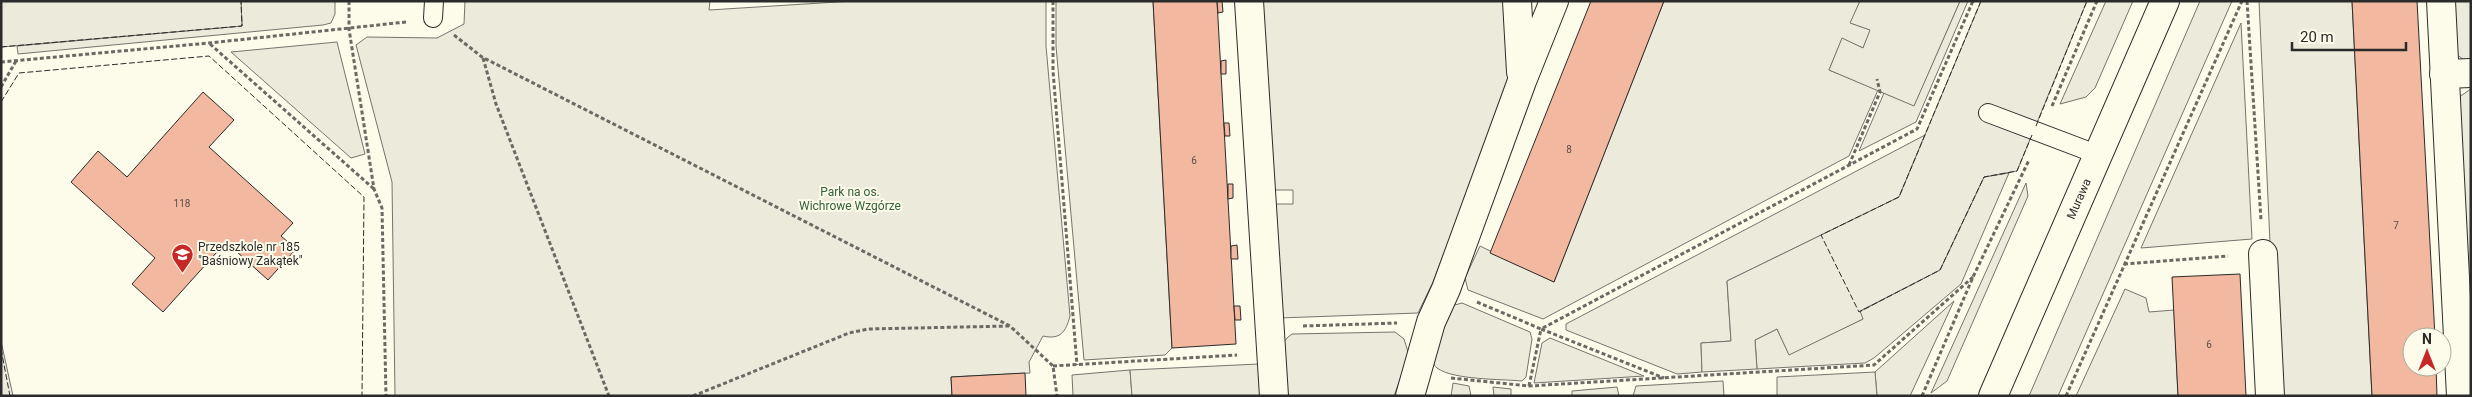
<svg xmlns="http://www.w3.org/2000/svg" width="2472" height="397" viewBox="0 0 2472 397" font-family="Roboto,sans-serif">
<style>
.green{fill:#ecebdb;stroke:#74746e}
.parking{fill:#eceadb;stroke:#74746e}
.building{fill:#f2b8a0;stroke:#2b2b2b}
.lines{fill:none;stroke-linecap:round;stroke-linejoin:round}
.lane-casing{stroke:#2b2b2b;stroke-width:20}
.street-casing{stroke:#2b2b2b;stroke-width:30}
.secondary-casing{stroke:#2b2b2b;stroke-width:30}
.path{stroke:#6a6964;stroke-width:3;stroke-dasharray:4 2.5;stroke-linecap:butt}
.lane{stroke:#fdfbea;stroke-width:18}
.street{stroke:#fdfbea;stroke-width:28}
.secondary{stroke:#fdfbea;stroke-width:28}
.fence{stroke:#2b2b2b;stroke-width:1;stroke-dasharray:6 2.5;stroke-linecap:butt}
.labels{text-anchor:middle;stroke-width:4;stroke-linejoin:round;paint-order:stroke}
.number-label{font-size:10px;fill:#5d4e48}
.park-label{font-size:12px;fill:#34623c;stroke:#fdfbea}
.street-label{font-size:12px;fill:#2b2b2b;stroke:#fdfbea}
.poi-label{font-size:12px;fill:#2b2b2b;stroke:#fdfbea;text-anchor:start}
</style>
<rect width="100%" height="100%" fill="#fdfbea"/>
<g class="green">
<polygon points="241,1 335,1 335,14 331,23 323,25 18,54 17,46 242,26"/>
<path d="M465,1H710L709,10L853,1H1046V46L1070,316C1066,332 1060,340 1043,336L1029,362L1030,373L951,377L952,396H395L392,182L356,45L367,37L437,38L464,24Z"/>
<polygon points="1056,1 1153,1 1172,348 1165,355 1084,360 1056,46"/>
<polygon points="1262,1 1505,1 1510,79 1433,282 1418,313 1279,318 1272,204 1293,204 1293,190 1270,190"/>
<polygon points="1664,1 1860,1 1851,23 1871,30 1863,48 1842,39 1829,70 1878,90 1849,156 1543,319 1468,290 1465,278 1480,246 1554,282"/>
<polygon points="1960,1 1968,1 1916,122 1859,151 1884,93 1914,105"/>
<polygon points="2106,1 2133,1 2095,88 2086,97 2060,104"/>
<polygon points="2259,1 2352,1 2372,396 2277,396"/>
<polygon points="2449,1 2471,1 2471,65 2456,54"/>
<polygon points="2241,23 2252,239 2141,248"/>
<polygon points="337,42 365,154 351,158 231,52"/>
<polygon points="2471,89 2471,360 2459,97"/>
<polygon points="1925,135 1899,197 1727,281 1731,341 1701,343 1702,372 1677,374 1566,330 1566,324"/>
<polygon points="2009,173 1961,284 1874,358 1865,363 1757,369 1755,340 1777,329 1789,354 1863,319 1859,312 1940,270 1984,177"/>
<polygon points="2026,183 2028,196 1947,381 1931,393"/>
<polygon points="2125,289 2146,298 2149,312 2174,310 2178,396 2076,396"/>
<polygon points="1954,301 1910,396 1877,396 1875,372"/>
<path d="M1462,303L1530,332L1532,339L1526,377L1522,381C1501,379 1453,380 1437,368C1432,364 1433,359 1433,353L1451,306Z"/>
<polygon points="1550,338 1644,376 1534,383 1542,343"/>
<polygon points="1,341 13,396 1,396"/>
<polygon points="1130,370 1132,396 1073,396 1072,375"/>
</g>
<g class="parking">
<polygon points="1,1 241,1 242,26 1,47"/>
<polygon points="1860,1 1960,1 1914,106 1829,70 1842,38 1863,48 1870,30 1850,23"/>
<polygon points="1981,1 2087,1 2017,171 1984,177 1940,270 1860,311 1863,319 1789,355 1777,329 1755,340 1757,369 1702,372 1701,343 1731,341 1727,281 1899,197"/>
<polygon points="2200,1 2232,1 2058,396 2029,396"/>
<polygon points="1395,332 1404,339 1409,355 1394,396 1285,396 1283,343 1288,337 1292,334"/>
<polygon points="1259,364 1262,396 1132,396 1130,370"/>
<polygon points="1875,372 1877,396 1777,396 1777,377"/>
<polygon points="1723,381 1724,396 1633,396 1636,386"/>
<polygon points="1453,383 1469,386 1471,396 1451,396"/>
<polygon points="1493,387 1511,389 1511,396 1494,396"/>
<polygon points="1617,387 1619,396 1572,396 1572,391"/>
</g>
<g class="building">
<polygon points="1153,1 1217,1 1236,344 1172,348"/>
<polygon points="1217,1 1222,1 1223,12 1218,13"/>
<polygon points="1591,1 1664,1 1554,282 1490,253"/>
<polygon points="2352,1 2417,1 2435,337 2412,337 2412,367 2436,367 2437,396 2372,396"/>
<polygon points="1226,60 1226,74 1221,74 1221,61"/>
<polygon points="203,92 234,120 209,147 293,223 281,236 296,249 268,280 226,242 163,312 132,284 155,258 71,182 98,151 127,177"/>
<polygon points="1224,123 1229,123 1230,136 1225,136"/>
<polygon points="1228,184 1233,184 1233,198 1228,199"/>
<polygon points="1237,245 1238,259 1231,259 1231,246"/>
<polygon points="2240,274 2246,396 2178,396 2172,277"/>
<polygon points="1234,306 1240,306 1241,320 1235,320"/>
<polygon points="1025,373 1026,396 952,396 951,377"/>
</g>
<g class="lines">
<defs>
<g id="lane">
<polyline points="433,18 434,1"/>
<polyline points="1988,113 2099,155"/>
</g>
<g id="street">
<polyline points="1249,1 1274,396"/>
<polyline points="1517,1 1521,72"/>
<polyline points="2441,1 2461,396"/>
<polyline points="2444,74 2471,73"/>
<polyline points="2263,254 2270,396"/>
<polyline points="1410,396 1431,322 1446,289 1522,81 1554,1"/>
</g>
<g id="secondary">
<path id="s1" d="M1993,396L2165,1"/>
</g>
</defs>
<use href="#lane" class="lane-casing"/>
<use href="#street" class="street-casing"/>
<use href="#secondary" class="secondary-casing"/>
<g class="path">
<polyline points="349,1 349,29 374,189 382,208 386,396"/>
<polyline points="1053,1 1053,71 1077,365"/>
<polyline points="2247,1 2261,220"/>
<polyline points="454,35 482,57 1010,326 1053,366 1057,396"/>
<polyline points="210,44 374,189"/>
<polyline points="483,58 496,104 609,396"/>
<polyline points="1,62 209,43 406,22"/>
<polyline points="1,87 16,61"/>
<polyline points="2052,106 2097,1"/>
<polyline points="1849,165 1880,92 1877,79"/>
<polyline points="2124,264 2228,256"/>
<polyline points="1477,302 1541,329 1917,129 1973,1"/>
<polyline points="1303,326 1397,323"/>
<polyline points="1053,366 1237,355"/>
<polyline points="1451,378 1529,386 1874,365 1973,277"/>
<polyline points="1529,386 1541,329 1664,378"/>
<polyline points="693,396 849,333 868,329 1009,326"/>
<polyline points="1922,396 1973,277 2029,160"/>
<polyline points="2066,396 2242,1"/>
</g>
<use href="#lane" class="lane"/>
<use href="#street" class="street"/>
<use href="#secondary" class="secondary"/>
<g class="fence">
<polyline points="1981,1 1899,197 1821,235 1859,312 1940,270 1984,177 2017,171 2032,135"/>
<polyline points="1,47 242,26 241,1"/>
<polyline points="1,102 19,73 209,56 364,197 362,396"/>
<polyline points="2036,126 2087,1"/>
<polyline points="1,349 10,396"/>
</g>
</g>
<defs>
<symbol id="school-pin" viewBox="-11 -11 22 30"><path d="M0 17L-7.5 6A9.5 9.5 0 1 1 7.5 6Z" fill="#c62828" stroke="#fdfbea"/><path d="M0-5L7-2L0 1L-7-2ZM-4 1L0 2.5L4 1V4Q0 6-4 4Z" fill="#fff"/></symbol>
</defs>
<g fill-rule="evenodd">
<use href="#school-pin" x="170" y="242" width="25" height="34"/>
</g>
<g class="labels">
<g class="number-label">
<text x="1569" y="153">8</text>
<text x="1194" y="164">6</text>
<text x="182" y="207">118</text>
<text x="2396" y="229">7</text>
<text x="2209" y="348">6</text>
</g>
<g class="park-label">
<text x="850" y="196">Park na os.<tspan x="850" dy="14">Wichrowe Wzgórze</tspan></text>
</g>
<g class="street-label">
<text dy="4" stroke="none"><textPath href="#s1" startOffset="215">Murawa</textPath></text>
</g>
<g class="poi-label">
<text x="198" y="251">Przedszkole nr 185<tspan x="198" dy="14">"Baśniowy Zakątek"</tspan></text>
</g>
</g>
<rect width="2472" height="397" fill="none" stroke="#2b2b2b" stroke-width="5"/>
<g transform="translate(2427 352)"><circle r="24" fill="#fdfbea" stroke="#a9a89e"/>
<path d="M0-4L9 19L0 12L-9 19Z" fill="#c62828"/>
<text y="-8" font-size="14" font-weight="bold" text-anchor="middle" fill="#2b2b2b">N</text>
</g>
<path d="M2292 42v8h114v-8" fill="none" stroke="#2b2b2b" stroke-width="2.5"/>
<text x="2300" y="42" font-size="15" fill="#2b2b2b" stroke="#fdfbea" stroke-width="4" paint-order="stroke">20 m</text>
</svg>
